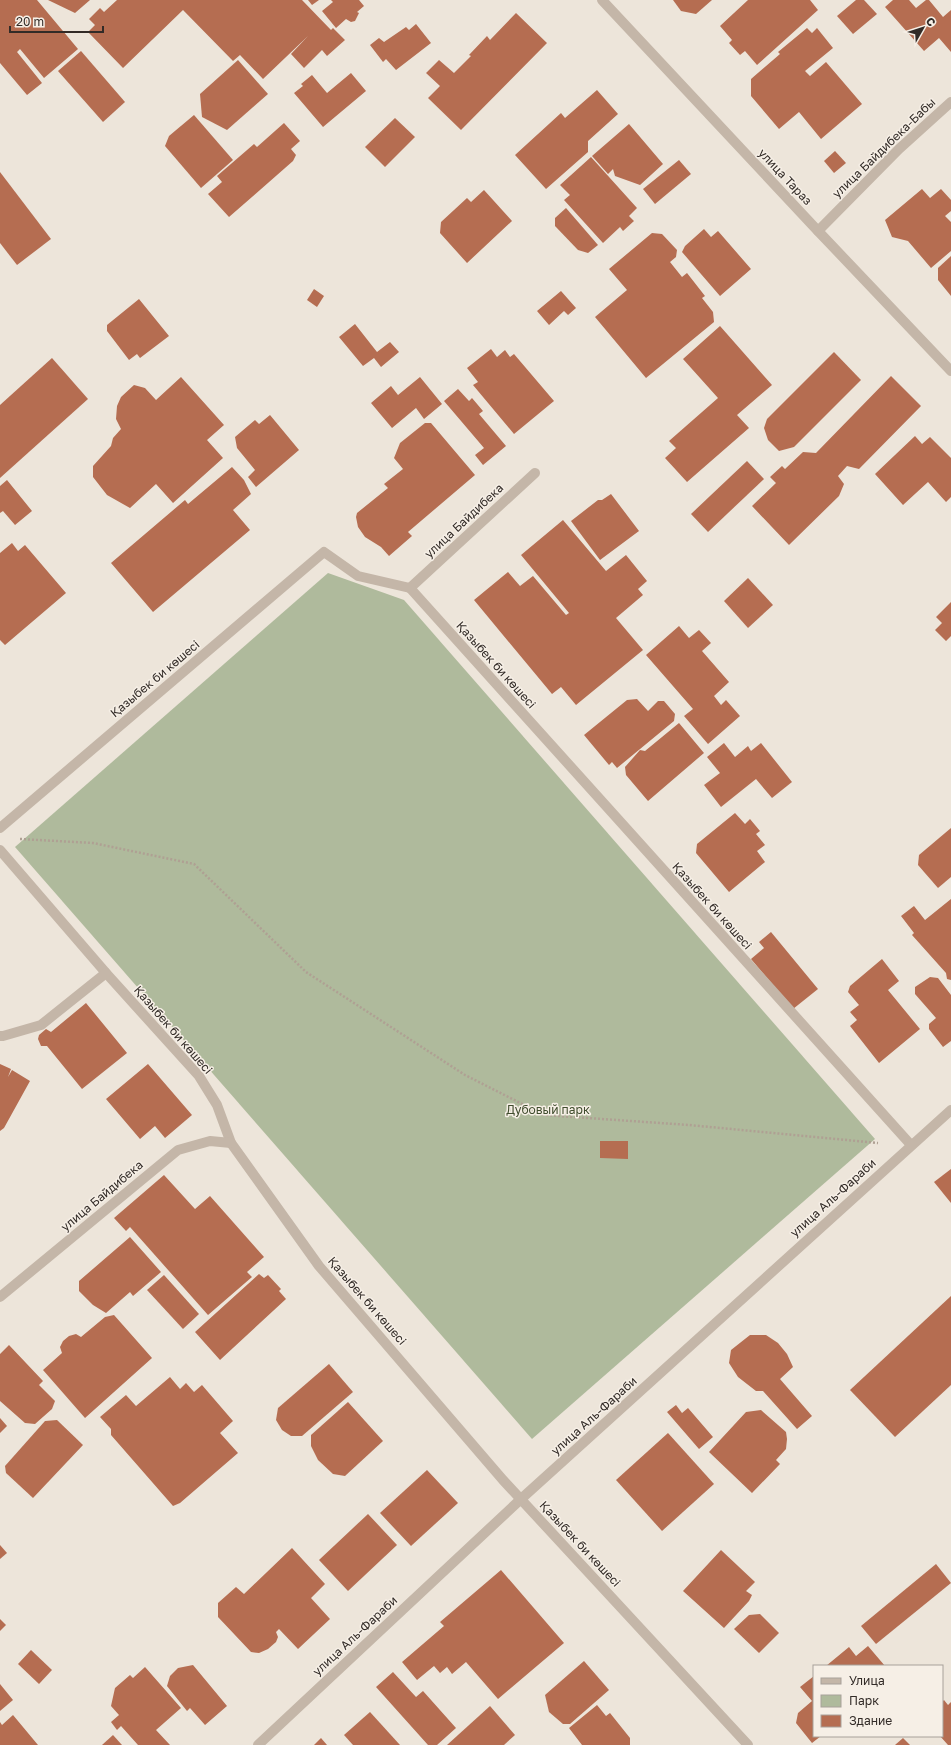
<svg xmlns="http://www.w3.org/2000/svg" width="951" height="1745" viewBox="0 0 951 1745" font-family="'Golos Text',sans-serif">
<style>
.green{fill:#afba9c}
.building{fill:#b56d51}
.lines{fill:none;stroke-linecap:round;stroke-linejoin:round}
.path{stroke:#afa093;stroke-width:2.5;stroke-dasharray:2 2;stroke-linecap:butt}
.minor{stroke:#c4b6a8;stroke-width:10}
.labels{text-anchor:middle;stroke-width:3;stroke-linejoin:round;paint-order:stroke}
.street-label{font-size:12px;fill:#322b27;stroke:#f6efe6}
.park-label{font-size:12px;fill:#404d2e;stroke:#f6efe6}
</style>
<rect width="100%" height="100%" fill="#ede5da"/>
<polygon class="green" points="328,573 404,600 875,1139 532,1439 15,847"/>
<g class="building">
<polygon points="0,0 37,0 78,49 44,78 20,49 17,52 42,83 27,95 0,63"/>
<polygon points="48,0 90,0 75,13"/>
<polygon points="117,0 302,0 331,30 333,28 345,40 327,56 322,50 304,68 291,54 308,36 263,79 240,55 233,61 183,10 123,68 88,32 95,25 89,19 100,8 104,12"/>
<polygon points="308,0 319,0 312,5"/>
<polygon points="331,0 359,0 364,6 357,12 359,13 355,21 351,22 346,19 336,28 322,11 333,2"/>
<polygon points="673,0 712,0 696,14 681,11"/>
<polygon points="748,0 810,0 818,10 757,65 745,51 740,55 729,43 732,40 720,26"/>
<polygon points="856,0 864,0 877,14 853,34 837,16"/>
<polygon points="893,0 909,0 916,8 926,0 929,0 943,17 951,10 951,52 939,38 924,51 885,7"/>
<polygon points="516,13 547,43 461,130 428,98 440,86 426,73 439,60 454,73 471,56 469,55 487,36 490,40"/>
<polygon points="416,24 431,43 396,70 386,59 383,62 370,45 379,38 384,42 406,27 409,30"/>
<polygon points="807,28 812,33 817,28 833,48 805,71 810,76 826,62 862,104 821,139 799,112 779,129 751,96 751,79 780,54 778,52"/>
<polygon points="81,51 125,102 103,122 58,71"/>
<polygon points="238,60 268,94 227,130 202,117 200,94"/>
<polygon points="351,73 366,91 323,127 294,93 303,86 301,84 312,75 327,93"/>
<polygon points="597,90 618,114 588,141 588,152 546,189 515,155 561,113 565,118"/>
<polygon points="194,115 233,160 201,188 165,146 169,136"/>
<polygon points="395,118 415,137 385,167 365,147"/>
<polygon points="284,123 300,141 291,149 296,155 293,161 229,217 208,194 222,182 217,176 254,144 257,147"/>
<polygon points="629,124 663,164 640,185 615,176 613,169 608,174 592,156"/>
<polygon points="835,151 846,163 834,173 824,161"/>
<polygon points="591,157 637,208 629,216 634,221 623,231 620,227 603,243 564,200 570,195 560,185"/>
<polygon points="679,160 691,174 655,204 643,189"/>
<polygon points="0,172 51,239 17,265 0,243"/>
<polygon points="922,189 930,198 941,189 951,200 951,211 945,216 951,222 951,251 931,268 908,241 892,237 885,220"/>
<polygon points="484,190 512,221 467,263 440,233 441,222 467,198 471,202"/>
<polygon points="566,208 598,245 588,253 578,250 555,226 555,218"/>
<polygon points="704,229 711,237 718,231 751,269 720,296 682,252 685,246"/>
<polygon points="652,233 662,234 677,250 676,257 670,262 682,277 687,273 705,296 702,298 713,312 714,322 646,378 595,317 627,290 609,269"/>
<polygon points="951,256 951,296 938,280 938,268"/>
<polygon points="314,289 324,296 317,307 307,300"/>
<polygon points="561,291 576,308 568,315 564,311 549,325 537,311"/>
<polygon points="139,299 169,336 140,358 137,354 129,360 107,331 107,325"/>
<polygon points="355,324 377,352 390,342 399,352 381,367 374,358 363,366 339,337"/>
<polygon points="720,326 772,385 737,415 749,428 687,482 665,458 676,448 669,441 718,398 683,359"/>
<polygon points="491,349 497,357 505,350 510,357 514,354 554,401 514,434 473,385 478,382 467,368"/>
<polygon points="834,352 861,380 794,447 779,451 768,440 764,428 767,419"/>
<polygon points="52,358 88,399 0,478 0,405"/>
<polygon points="891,376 921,406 859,469 847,466 838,476 844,484 839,496 789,545 752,506 776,483 770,477 782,466 785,469 803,452 816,453"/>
<polygon points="181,377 224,425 207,440 223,458 173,503 156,484 130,508 107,495 93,477 93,466 111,446 113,438 121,429 116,419 117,406 121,397 134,385 145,388 156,400"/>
<polygon points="420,377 442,404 424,419 416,408 392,428 371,403 391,386 398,395"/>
<polygon points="458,389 469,401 472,398 483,411 479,414 506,446 483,465 475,455 484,448 444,401"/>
<polygon points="270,415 299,450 256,487 248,477 255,470 237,448 235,437 255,420 259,424"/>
<polygon points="425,423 431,423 475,475 408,532 412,536 389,556 381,547 365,537 358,527 356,517 357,513 388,488 384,484 403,469 394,458 400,443"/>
<polygon points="915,436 922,444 930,437 951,458 951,497 946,502 928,482 903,505 875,474"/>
<polygon points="747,461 764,479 708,532 691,514"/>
<polygon points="232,467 244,480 251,494 233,510 250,530 153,612 111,563 185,500 188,504"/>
<polygon points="7,480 32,511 15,525 3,511 0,513 0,486"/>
<polygon points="611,494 639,531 600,560 571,521 598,500 602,500"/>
<polygon points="563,520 606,571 626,555 647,581 638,589 643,595 616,618 643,650 576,705 561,687 552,694 474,600 508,572 520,586 533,576 566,615 569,613 521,555"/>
<polygon points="12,543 18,551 25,545 66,593 5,645 0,640 0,553"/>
<polygon points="748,578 773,605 748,628 724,601"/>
<polygon points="951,602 951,636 946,641 935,630 942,623 936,617"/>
<polygon points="679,626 689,638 699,630 711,643 702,651 729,682 714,696 721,705 726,700 740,716 708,744 684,716 693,709 646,655"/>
<polygon points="637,699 648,711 658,701 664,701 675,714 674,721 617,768 612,762 609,765 584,735 627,700"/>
<polygon points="679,723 704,753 648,801 626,775 625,767 640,750 645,751"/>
<polygon points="724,743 735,757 748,746 751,751 761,743 792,782 772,798 756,779 721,807 704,785 720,773 707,757"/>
<polygon points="735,813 745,824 750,819 760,831 756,834 765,845 757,851 765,862 729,892 696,853 697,844"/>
<polygon points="951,828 951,877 938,888 918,865 919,855"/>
<polygon points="951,899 951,980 947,979 946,973 912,935 914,933 901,916 914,906 925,920"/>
<polygon points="771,932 818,989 793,1009 751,959 764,948 759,942"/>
<polygon points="882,959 899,981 888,990 920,1029 879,1063 850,1026 857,1020 850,1012 859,1005 848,992 850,986"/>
<polygon points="930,977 938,978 951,995 951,1041 943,1047 929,1029 929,1024 936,1018 915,994 915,987"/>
<polygon points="86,1003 127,1053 82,1089 47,1046 41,1046 38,1039 39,1035 46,1029 51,1032"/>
<polygon points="0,1064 11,1069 8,1077 12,1070 30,1081 4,1128 0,1131"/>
<polygon points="148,1064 192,1115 165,1138 155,1126 140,1139 106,1099"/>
<polygon points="600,1141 628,1141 628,1159 600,1158"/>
<polygon points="951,1169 951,1203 934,1182"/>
<polygon points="164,1175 195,1209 210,1196 264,1257 247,1272 252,1277 208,1315 130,1227 126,1231 114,1218"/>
<polygon points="130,1237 161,1272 133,1296 130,1292 106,1313 93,1305 79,1291 79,1281"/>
<polygon points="259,1274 264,1278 268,1275 281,1289 279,1291 286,1299 220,1360 195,1332"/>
<polygon points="164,1275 199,1314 183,1329 147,1290"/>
<polygon points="951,1296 951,1385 895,1437 850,1390"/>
<polygon points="114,1315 152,1358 85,1418 43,1370 62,1353 60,1347 63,1341 69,1336 76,1334 81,1337 105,1317"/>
<polygon points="750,1335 766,1335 778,1343 787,1354 793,1367 780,1379 812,1416 797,1429 763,1391 756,1391 738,1377 729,1363 731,1350"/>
<polygon points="9,1345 43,1381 39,1385 55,1401 52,1409 35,1424 25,1423 0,1401 0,1354"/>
<polygon points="329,1364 353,1392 302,1436 291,1436 282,1430 276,1420 278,1408"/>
<polygon points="170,1377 180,1389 186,1383 194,1392 202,1385 233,1421 220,1433 238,1453 180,1503 173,1506 111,1435 111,1429 100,1417 126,1395 136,1406"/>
<polygon points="348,1402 383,1441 345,1476 333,1474 318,1460 311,1446 311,1435"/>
<polygon points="676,1405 682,1413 688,1408 713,1437 699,1449 667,1412"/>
<polygon points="761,1410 786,1432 787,1439 786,1449 776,1460 780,1464 752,1493 709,1452 746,1412"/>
<polygon points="0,1418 7,1426 0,1433"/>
<polygon points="57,1420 83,1445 33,1498 6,1473 5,1466 45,1421"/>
<polygon points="668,1433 714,1484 662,1531 616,1480"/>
<polygon points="427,1470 458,1503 411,1546 380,1513"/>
<polygon points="368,1514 397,1545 348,1591 319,1560"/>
<polygon points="0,1545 7,1553 0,1559"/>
<polygon points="292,1548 325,1584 311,1598 330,1619 298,1649 279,1629 276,1632 278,1637 276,1642 268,1649 259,1653 251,1652 218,1617 218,1603 236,1587 244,1594"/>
<polygon points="721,1550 755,1582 746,1591 752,1595 749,1601 724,1628 683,1591"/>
<polygon points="936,1564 951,1583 876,1644 861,1626"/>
<polygon points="501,1570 564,1643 498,1699 466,1662 452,1674 447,1667 440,1673 434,1666 417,1680 402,1662 444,1626 440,1622"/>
<polygon points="760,1614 779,1633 759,1653 734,1629 749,1615"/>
<polygon points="0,1619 6,1625 0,1631"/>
<polygon points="868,1646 885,1666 826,1666 849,1647 856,1656"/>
<polygon points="31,1650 52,1670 39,1684 18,1664"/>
<polygon points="584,1661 609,1690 570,1724 563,1724 549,1712 545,1695"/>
<polygon points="193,1665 227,1706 205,1725 190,1708 187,1711 167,1686 170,1676 178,1668"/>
<polygon points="145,1667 181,1708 156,1730 170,1745 138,1745 121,1726 117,1730 111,1722 119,1715 111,1706 115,1688 130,1675 133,1678"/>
<polygon points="393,1672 416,1697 423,1691 456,1728 437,1745 428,1745 376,1687"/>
<polygon points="814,1676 814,1736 821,1736 812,1743 796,1723 798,1713 812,1701 800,1687"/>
<polygon points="0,1684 13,1700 0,1711"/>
<polygon points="944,1700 948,1705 951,1702 951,1745 948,1745 940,1736 942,1736 942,1702"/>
<polygon points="597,1705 606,1716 610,1713 630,1738 630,1745 582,1745 569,1728"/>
<polygon points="490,1706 515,1735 504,1745 447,1745"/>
<polygon points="370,1712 400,1745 353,1745 344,1735"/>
<polygon points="13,1715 38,1745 0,1745 0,1722 2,1725"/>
<polygon points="113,1735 122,1745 102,1745"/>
<polygon points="321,1738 327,1745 314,1745"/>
<polygon points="903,1738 910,1745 895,1745"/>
</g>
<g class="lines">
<polyline class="path" points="20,839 93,843 194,864 306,972 465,1075 544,1115 689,1125 878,1143"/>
<g class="minor">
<polyline points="602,0 818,231 951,371"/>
<polyline points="818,231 899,149 951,102"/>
<polyline points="410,588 535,473"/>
<polyline points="0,828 324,552 358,576 410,588 911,1145"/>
<polyline points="0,850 106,973 199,1076 217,1105 231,1143 319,1266 503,1480 748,1745"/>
<polyline points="0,1036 3,1036 41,1025 106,973"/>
<polyline points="0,1297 178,1150 210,1141 231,1143"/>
<polyline points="258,1745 521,1499 951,1110"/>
</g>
</g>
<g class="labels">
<g class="street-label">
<text transform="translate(884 148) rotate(-44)" y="4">улица Байдибека-Бабы</text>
<text transform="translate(785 177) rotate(47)" y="4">улица Тараз</text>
<text transform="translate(464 521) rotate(-43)" y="4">улица Байдибека</text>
<text transform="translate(496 665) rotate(48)" y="4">Қазыбек би көшесі</text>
<text transform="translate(155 679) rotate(-40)" y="4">Қазыбек би көшесі</text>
<text transform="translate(712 906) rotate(48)" y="4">Қазыбек би көшесі</text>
<text transform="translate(173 1030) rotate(49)" y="4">Қазыбек би көшесі</text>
<text transform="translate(102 1196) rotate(-40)" y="4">улица Байдибека</text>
<text transform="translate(833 1198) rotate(-42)" y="4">улица Аль-Фараби</text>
<text transform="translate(367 1301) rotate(49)" y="4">Қазыбек би көшесі</text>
<text transform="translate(594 1416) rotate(-42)" y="4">улица Аль-Фараби</text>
<text transform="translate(580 1544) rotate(47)" y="4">Қазыбек би көшесі</text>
<text transform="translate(355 1636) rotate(-43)" y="4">улица Аль-Фараби</text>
</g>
<g class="park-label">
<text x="548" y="1114">Дубовый парк</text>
</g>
</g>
<rect x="813" y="1665" width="130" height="72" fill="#f6efe6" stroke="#a8a19a"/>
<rect x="821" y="1678" width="20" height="6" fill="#c4b6a8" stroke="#a8a19a"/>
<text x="849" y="1685" font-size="12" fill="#322b27">Улица</text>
<rect x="821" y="1695" width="20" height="12" fill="#afba9c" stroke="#a8a19a"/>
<text x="849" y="1705" font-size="12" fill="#322b27">Парк</text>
<rect x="821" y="1715" width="20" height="12" fill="#b56d51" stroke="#a8a19a"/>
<text x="849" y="1725" font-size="12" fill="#322b27">Здание</text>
<g transform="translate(923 28) rotate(51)" stroke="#f6efe6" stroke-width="3" paint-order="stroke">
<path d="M0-3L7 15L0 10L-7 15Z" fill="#322b27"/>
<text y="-6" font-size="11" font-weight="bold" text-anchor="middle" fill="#322b27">С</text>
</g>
<path d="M10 26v6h93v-6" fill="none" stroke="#322b27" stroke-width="2"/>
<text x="16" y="26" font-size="12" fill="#322b27" stroke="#f6efe6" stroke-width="3" paint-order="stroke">20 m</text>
</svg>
